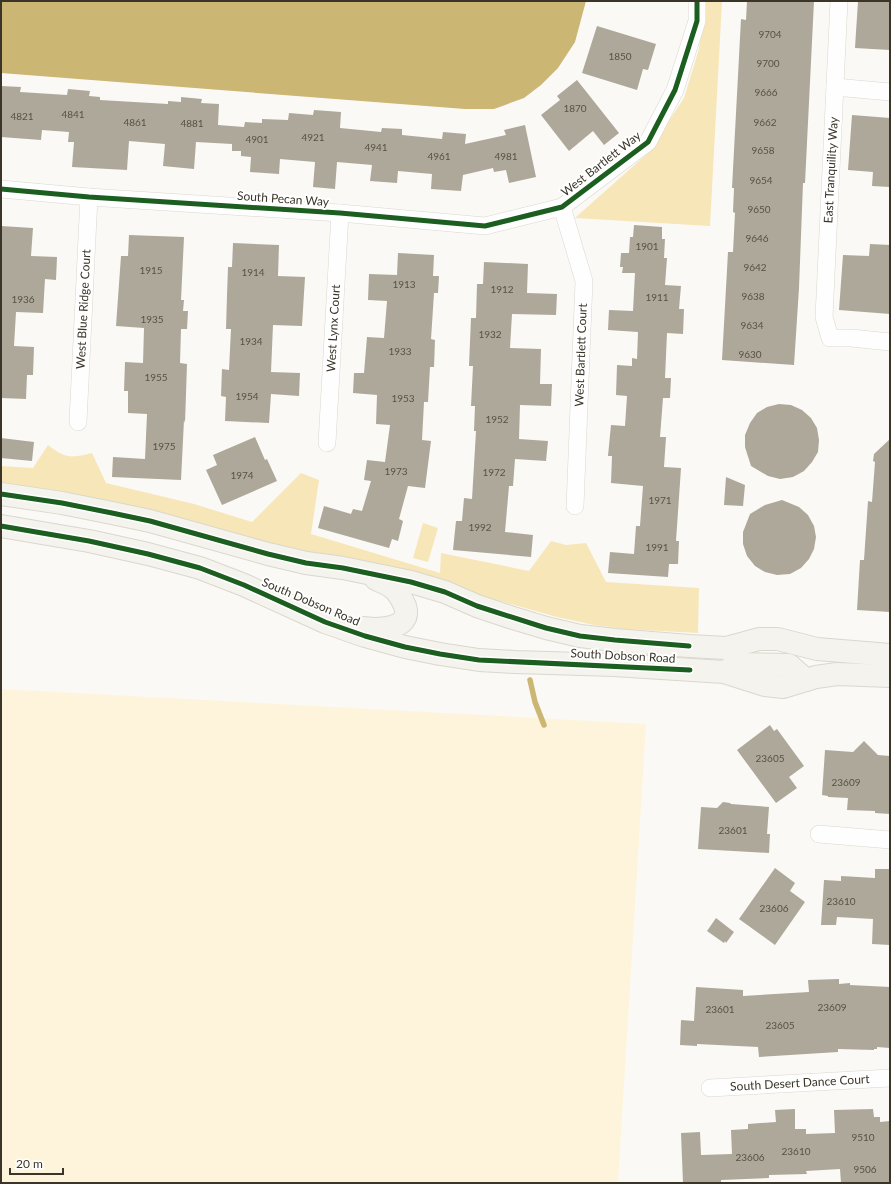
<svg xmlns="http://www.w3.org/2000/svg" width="891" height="1184" viewBox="0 0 891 1184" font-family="Lato,sans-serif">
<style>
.built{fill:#fdf4db}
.green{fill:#f7e6b8}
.water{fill:#ccb673}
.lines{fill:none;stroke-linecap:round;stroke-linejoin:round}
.stream{stroke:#ccb673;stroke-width:5.5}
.building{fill:#ada899}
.street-casing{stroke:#dad7ce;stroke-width:18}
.secondary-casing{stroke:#dad7ce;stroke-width:24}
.street{stroke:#fefefe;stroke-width:17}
.secondary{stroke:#f5f3ed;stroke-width:22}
.cycleway-casing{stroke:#fff;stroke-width:8}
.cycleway{stroke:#1b5e20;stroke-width:5}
.labels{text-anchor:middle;stroke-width:4;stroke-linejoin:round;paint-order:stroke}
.number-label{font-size:10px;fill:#575244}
.street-label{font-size:12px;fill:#3a3528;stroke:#fff}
</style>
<rect width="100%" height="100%" fill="#fbf9f5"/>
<polygon class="built" points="1,689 646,724 618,1183 1,1183"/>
<g class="green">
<polygon points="706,1 722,1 710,226 575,218 648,153 684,98 699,49"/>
<path d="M48,445C66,459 71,458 92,453L106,483L194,504L252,522L301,473L319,480L311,534L440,573L441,553L529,571L551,541L566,545L586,543L606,582L699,588L698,633L624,629L594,625L557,617L429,581L163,517L1,484V466L33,468Z"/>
<polygon points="423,523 438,528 428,562 413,558"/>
</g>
<polygon class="water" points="1,1 586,1 575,42 558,68 541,85 524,98 494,109 465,109 1,73"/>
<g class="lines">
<polyline class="stream" points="530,680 535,702 544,725"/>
</g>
<g class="building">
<polygon points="747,1 814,1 805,183 803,183 799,288 794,365 722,360 728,252 733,252 735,213 733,212 734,188 732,188 741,19 746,20"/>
<polygon points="858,1 890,1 890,50 855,48"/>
<polygon points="597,26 656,44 648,70 643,69 637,90 582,73"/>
<polygon points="577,80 619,133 604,145 593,131 569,151 541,115 560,100 557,96"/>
<polygon points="1,86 21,87 20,92 67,95 68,89 90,91 89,96 100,97 100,100 168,104 168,101 181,102 181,97 202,99 201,103 219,104 218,125 244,127 245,122 262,123 262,119 288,120 289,113 313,115 314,110 341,112 340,128 381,132 382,128 402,129 402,135 442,139 443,132 466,134 465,144 506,135 504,130 525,125 536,177 509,183 506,170 494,172 493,168 463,175 461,191 431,189 432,174 398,171 397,183 370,181 372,165 337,162 335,189 313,187 315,162 280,159 279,174 250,172 251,157 241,156 241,151 232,151 232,144 196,142 194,169 163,166 165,144 129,141 127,170 72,167 74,142 68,142 69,132 42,130 41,140 1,137"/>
<polygon points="852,115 890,118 890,187 872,186 873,172 848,170"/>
<polygon points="634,225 662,227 662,239 665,239 664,258 667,258 665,285 681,286 679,309 684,309 683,334 667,333 665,378 671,378 670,398 663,398 660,437 666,437 664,467 681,468 676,541 679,541 678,564 669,564 668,577 608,573 610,552 634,554 636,526 640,526 643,486 611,483 612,456 608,456 611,425 625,426 627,396 616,395 617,365 632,366 632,358 637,359 638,332 608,330 609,310 633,311 635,273 622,273 623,267 620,267 621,253 629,253 630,237 633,237"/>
<polygon points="1,226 33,228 31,256 57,257 56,280 45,279 43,313 16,312 14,346 34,347 33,375 27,375 26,399 1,398"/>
<polygon points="129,235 184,237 181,300 184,300 183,311 188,311 187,329 181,329 180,363 187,364 185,423 184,420 181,480 112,477 113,457 145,459 147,414 128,413 128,391 124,391 125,362 143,363 144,328 116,326 121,256 128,256"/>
<polygon points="233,243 279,245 278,276 305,277 302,326 273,325 271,372 300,373 299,396 271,394 269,423 225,421 226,397 221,396 222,369 229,370 231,329 226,329 227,295 228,267 232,267"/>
<polygon points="870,244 890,245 890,314 839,310 843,255 869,256"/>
<polygon points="398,253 434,255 433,276 439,276 438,293 434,293 431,339 435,340 434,367 430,367 428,402 424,402 422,440 431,441 425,488 408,486 399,519 403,521 398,541 392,539 389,548 318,528 324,506 351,514 353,509 362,511 371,481 364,480 367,460 385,462 390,425 376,424 377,395 353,393 354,373 364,373 367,337 384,338 387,301 368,300 369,274 397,275"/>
<polygon points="484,262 528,264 527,293 557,294 556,315 512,314 510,348 541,349 540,384 552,384 551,406 520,405 519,439 548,441 546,461 515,459 513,486 509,486 505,532 533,535 531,557 453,550 456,521 462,521 464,498 472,499 476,431 474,431 475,406 471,406 473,366 469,366 471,318 476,318 477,284 483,284"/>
<polygon points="779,404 791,405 802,410 811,418 817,428 819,440 818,452 812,462 804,471 793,477 780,479 768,476 751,466 745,447 745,435 750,423 757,413 767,407"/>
<polygon points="255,437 265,460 267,459 277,481 222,505 206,470 217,465 213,455"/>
<polygon points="1,438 34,442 32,461 1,458"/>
<polygon points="890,439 890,612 857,610 860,560 864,560 868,501 872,502 875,462 873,461 874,454"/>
<polygon points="726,477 745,485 743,506 724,505"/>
<polygon points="782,500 799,507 808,515 814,526 816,537 814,549 809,559 801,568 790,574 777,575 765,572 755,566 747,556 743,544 743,532 750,514 765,505"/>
<polygon points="770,725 774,731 777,729 804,766 789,777 797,788 776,803 737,750"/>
<polygon points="864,741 878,755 890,756 890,814 875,813 875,811 847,810 848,798 828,797 828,796 822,795 825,750 853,752"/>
<polygon points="723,802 730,803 731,804 769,807 767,834 770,834 769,853 698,849 701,807 717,808"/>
<polygon points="775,868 795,883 790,891 805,902 775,945 739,919"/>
<polygon points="875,869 890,869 890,945 872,944 873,919 837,917 836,925 821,925 824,880 841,881 841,876 875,878"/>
<polygon points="716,918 734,932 726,943 725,941 724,943 707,931"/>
<polygon points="839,979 839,984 850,983 850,985 890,987 890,1048 877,1047 877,1049 874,1049 874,1050 838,1049 838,1052 759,1057 758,1047 697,1044 697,1046 680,1045 681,1020 694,1021 696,987 743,990 743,996 809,992 808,980"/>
<polygon points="795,1109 795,1129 806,1129 806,1134 835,1133 834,1110 873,1109 874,1117 880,1117 880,1122 890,1121 890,1183 841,1183 840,1169 806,1171 807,1174 769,1175 769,1178 721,1180 721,1183 683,1183 681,1133 700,1132 701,1155 732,1154 731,1130 748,1129 748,1124 776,1122 775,1110"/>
</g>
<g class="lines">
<defs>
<g id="street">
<polyline points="839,1 824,317 830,338 851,338 890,342"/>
<polyline points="835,87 890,92"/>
<polyline points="1,189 89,197 340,213 485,226 562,207 648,142 675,90 697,21 697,1"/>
<polyline points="562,207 584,281 575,506"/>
<path id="s1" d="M78,422L89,197"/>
<path id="s2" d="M327,443L340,213"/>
<polyline points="819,834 890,840"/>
<path id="s3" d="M710,1088L890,1078"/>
</g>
<g id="secondary">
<polyline points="1,494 62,503 112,513 150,521 268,554 306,563 343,568 411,582 445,592 477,606 513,618 546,628 580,636 615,640 689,646 726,648 759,639 778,639 817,649 890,655"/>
<polyline points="1,526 89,541 148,554 200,568 244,585 325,622 365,636 405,647 440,654 479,660 515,662 614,665 724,672 765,685 783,687 816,677 837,674 890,676"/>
<path d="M362,628C377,630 413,630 405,606C402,599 399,593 393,588C388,584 382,582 376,579"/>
<polyline points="724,672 738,664 789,665 806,680"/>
</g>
</defs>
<use href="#street" class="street-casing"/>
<use href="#secondary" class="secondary-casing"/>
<use href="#street" class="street"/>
<use href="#secondary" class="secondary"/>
<defs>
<g id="cycleway">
<polyline points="1,189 89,197 340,213 485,226 562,207 648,142 675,90 697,21 697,1"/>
<polyline points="1,494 62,503 112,513 150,521 268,554 306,563 343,568 411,582 445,592 477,606 546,628 580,636 615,640 689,646"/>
<polyline points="1,526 89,541 148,554 200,568 244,585 325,622 365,636 405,647 440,654 479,660 690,670"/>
</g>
</defs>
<use href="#cycleway" class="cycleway-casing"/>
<use href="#cycleway" class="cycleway"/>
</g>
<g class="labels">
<g class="number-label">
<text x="770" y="38">9704</text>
<text x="620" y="60">1850</text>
<text x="768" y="67">9700</text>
<text x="766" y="96">9666</text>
<text x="575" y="112">1870</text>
<text x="73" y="118">4841</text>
<text x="22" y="120">4821</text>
<text x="135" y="126">4861</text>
<text x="765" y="126">9662</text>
<text x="192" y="127">4881</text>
<text x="313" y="141">4921</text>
<text x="257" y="143">4901</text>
<text x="376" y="151">4941</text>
<text x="763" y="154">9658</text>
<text x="439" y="160">4961</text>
<text x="506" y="160">4981</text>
<text x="761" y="184">9654</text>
<text x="759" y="213">9650</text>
<text x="757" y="242">9646</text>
<text x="647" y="250">1901</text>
<text x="755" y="271">9642</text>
<text x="151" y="274">1915</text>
<text x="253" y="276">1914</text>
<text x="404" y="288">1913</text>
<text x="502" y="293">1912</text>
<text x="753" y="300">9638</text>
<text x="657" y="301">1911</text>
<text x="23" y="303">1936</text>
<text x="152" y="323">1935</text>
<text x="752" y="329">9634</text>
<text x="490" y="338">1932</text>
<text x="251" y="345">1934</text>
<text x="400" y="355">1933</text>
<text x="750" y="358">9630</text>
<text x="156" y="381">1955</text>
<text x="247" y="400">1954</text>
<text x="403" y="402">1953</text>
<text x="497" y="423">1952</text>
<text x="164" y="450">1975</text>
<text x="396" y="475">1973</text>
<text x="494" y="476">1972</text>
<text x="242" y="479">1974</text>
<text x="660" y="504">1971</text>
<text x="480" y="531">1992</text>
<text x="657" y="551">1991</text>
<text x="770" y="762">23605</text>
<text x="846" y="786">23609</text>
<text x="733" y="834">23601</text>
<text x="841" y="905">23610</text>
<text x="774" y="912">23606</text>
<text x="832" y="1011">23609</text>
<text x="720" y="1013">23601</text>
<text x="780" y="1029">23605</text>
<text x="863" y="1141">9510</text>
<text x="796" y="1155">23610</text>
<text x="750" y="1161">23606</text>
<text x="865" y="1173">9506</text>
</g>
<g class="street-label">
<text transform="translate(601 164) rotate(-38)" y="4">West Bartlett Way</text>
<text transform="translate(831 170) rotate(-87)" y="4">East Tranquility Way</text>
<text transform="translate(283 199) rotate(4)" y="4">South Pecan Way</text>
<text dy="4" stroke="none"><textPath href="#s1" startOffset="113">West Blue Ridge Court</textPath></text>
<text dy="4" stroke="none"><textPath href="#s2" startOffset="115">West Lynx Court</textPath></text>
<text transform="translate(581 355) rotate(-88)" y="4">West Bartlett Court</text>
<text transform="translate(311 602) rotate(23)" y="4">South Dobson Road</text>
<text transform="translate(623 656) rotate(3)" y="4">South Dobson Road</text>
<text dy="4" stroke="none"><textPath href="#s3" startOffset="90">South Desert Dance Court</textPath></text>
</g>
</g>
<rect width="891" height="1184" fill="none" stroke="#3a3528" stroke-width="4"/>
<path d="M10 1168v6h53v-6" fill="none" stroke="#3a3528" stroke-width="2"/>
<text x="16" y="1168" font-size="12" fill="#3a3528" stroke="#ffffff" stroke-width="3" paint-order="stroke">20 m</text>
</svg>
